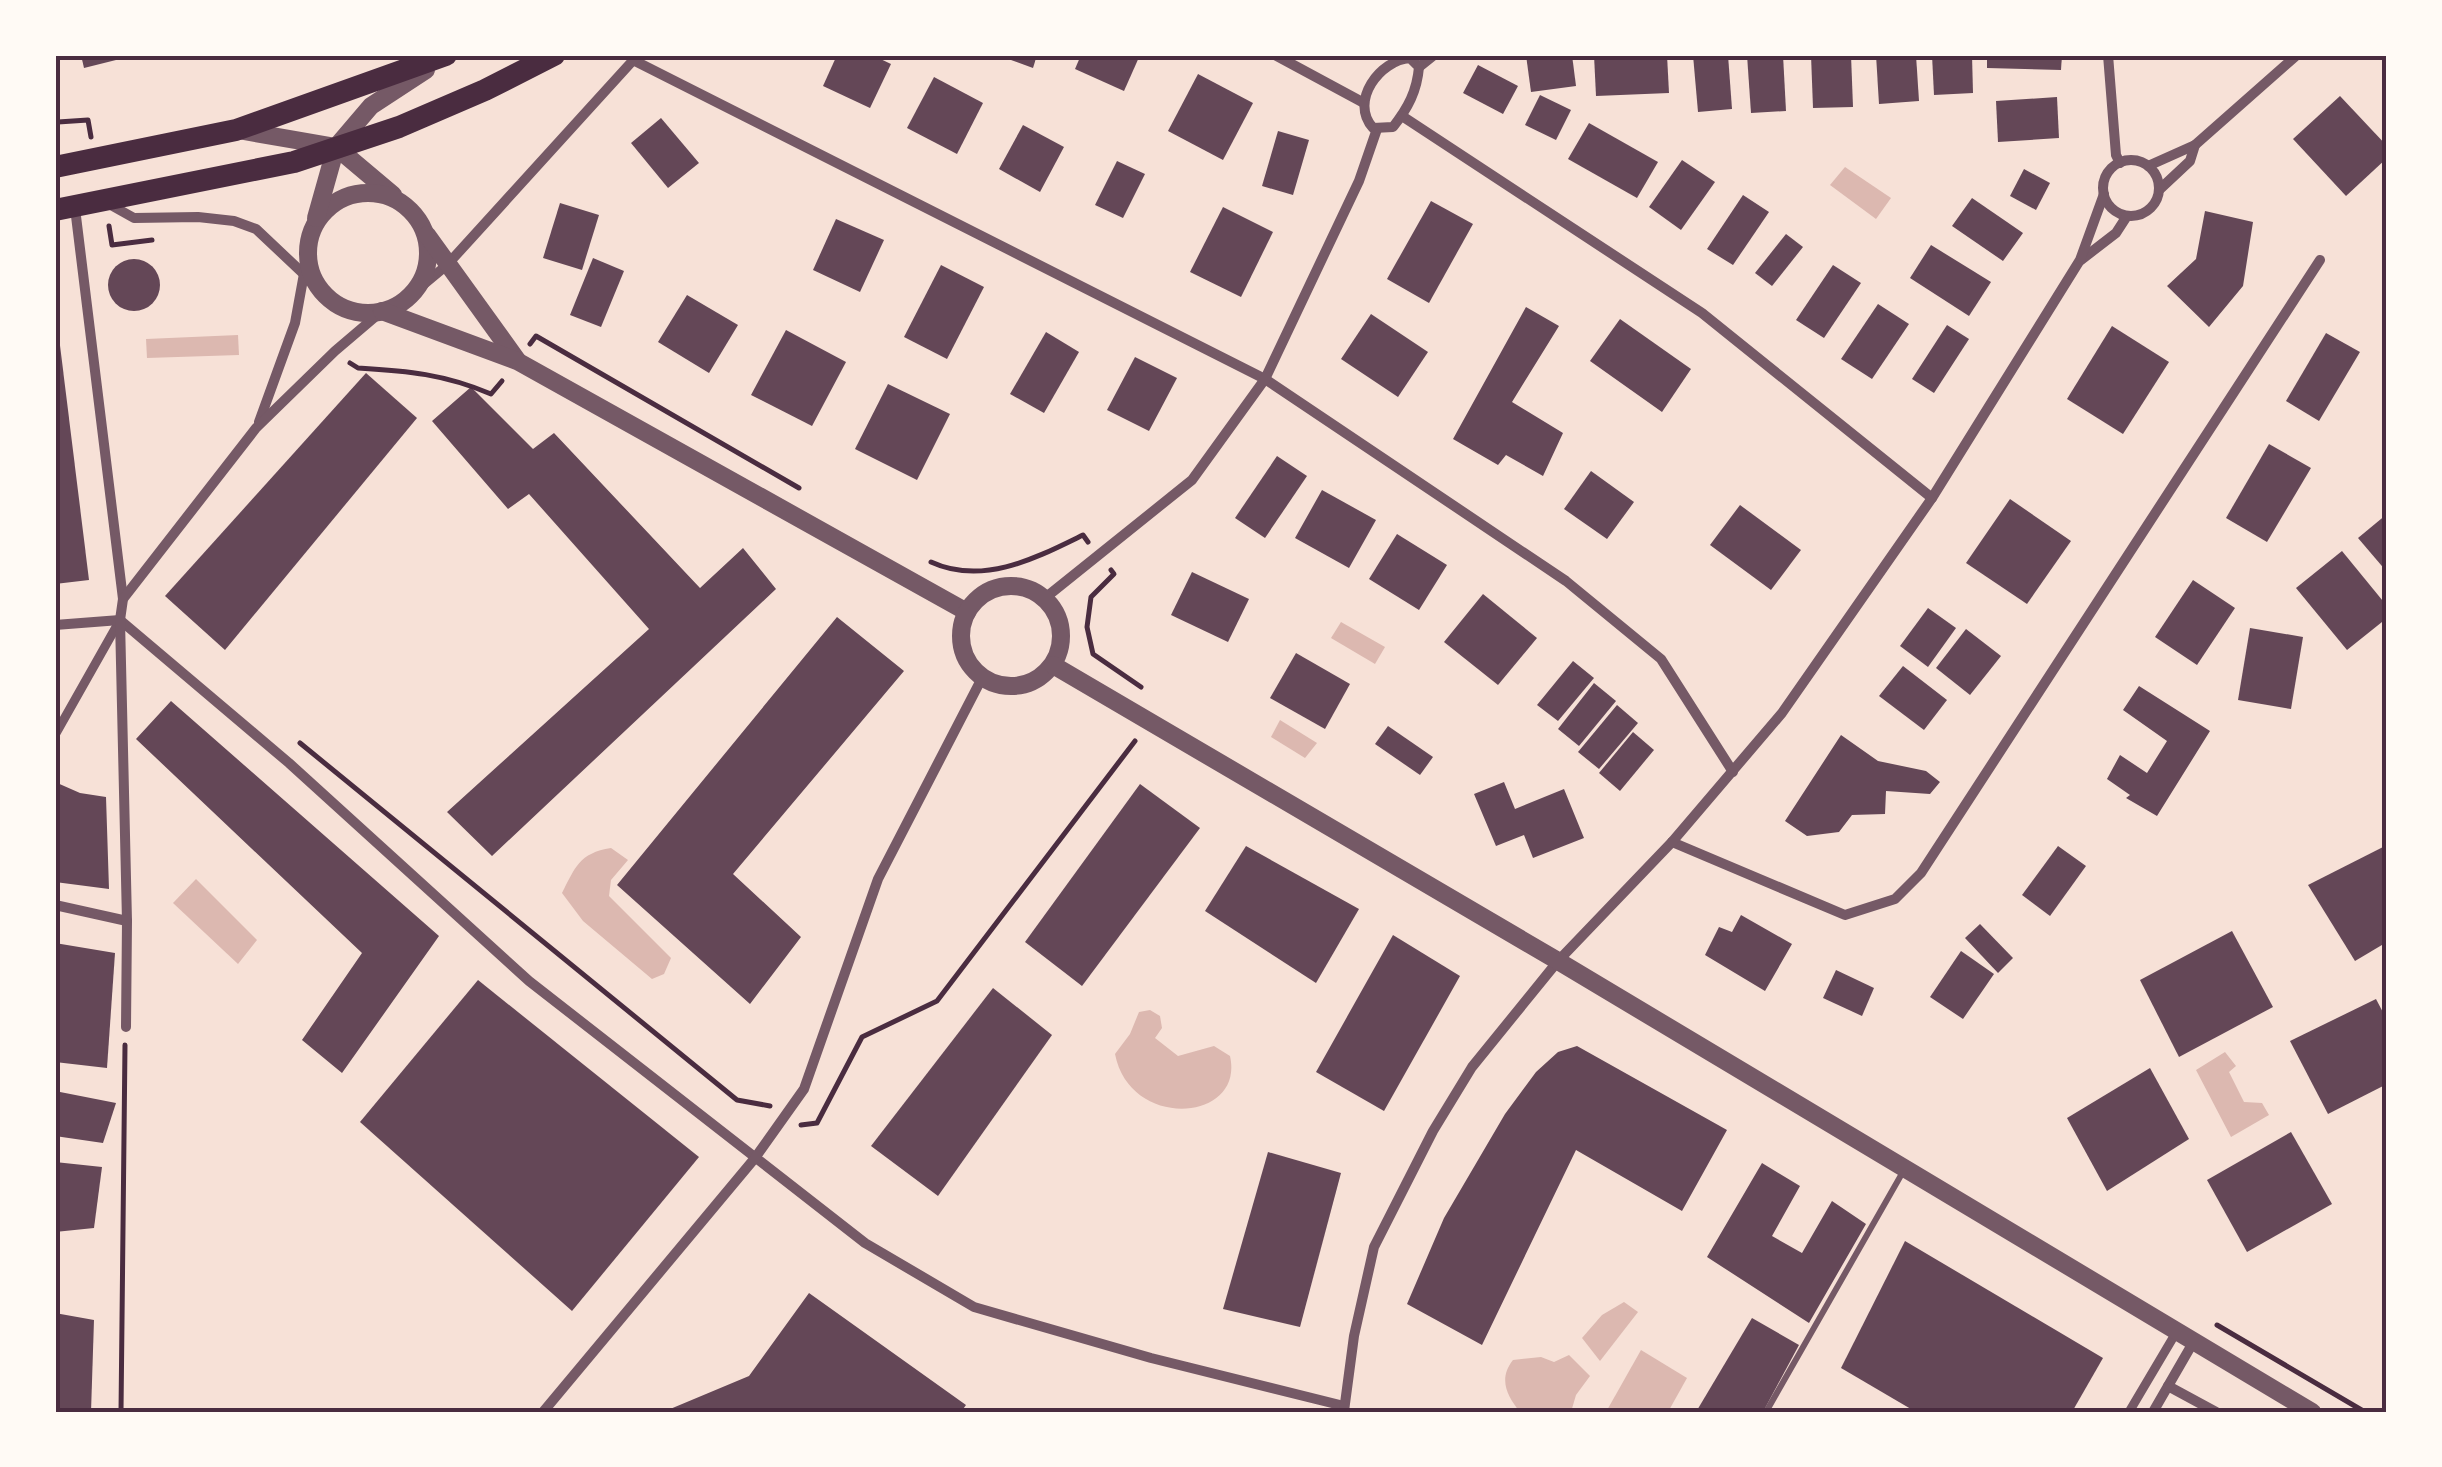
<svg xmlns="http://www.w3.org/2000/svg" width="2442" height="1467" viewBox="0 0 2442 1467" font-family="Raleway,sans-serif">
<style>
.water{fill:#dcb8b0}
.building{fill:#644757}
.lines{fill:none;stroke-linecap:round;stroke-linejoin:round}
.path{stroke:#4a2c40;stroke-width:5}
.service{stroke:#755966;stroke-width:6}
.pedestrian{stroke:#755966;stroke-width:9}
.minor{stroke:#755966;stroke-width:10}
.tertiary{stroke:#755966;stroke-width:18}
.primary{stroke:#4a2c40;stroke-width:22}
.neatline{fill:none;stroke:#4a2c40;stroke-width:4}
</style>
<rect width="100%" height="100%" fill="#f7e1d7"/>
<g class="water">
<polygon points="1845,167 1891,198 1876,219 1830,185"/>
<polygon points="238,335 239,355 147,358 146,339"/>
<polygon points="1341,622 1385,647 1375,664 1331,638"/>
<polygon points="1280,720 1317,743 1305,758 1271,737"/>
<path d="M611,848L628,860L611,880L609,896L671,958L664,974L652,979L583,921L562,893C575,868 579,853 611,848Z"/>
<polygon points="196,879 257,940 238,964 173,903"/>
<path d="M1150,1010L1160,1016L1162,1028L1155,1038L1178,1056L1214,1046L1230,1056C1245,1122 1130,1131 1115,1054L1130,1034L1139,1012Z"/>
<polygon points="2225,1052 2236,1066 2229,1072 2244,1102 2262,1103 2269,1115 2231,1137 2196,1070"/>
<polygon points="1624,1302 1638,1312 1600,1361 1582,1338 1602,1315"/>
<polygon points="1641,1350 1687,1378 1668,1412 1606,1412"/>
<path d="M1569,1355L1590,1376L1576,1395L1571,1412H1520C1507,1396 1498,1379 1513,1360L1541,1357L1554,1362Z"/>
</g>
<g class="building">
<polygon points="81,55 132,55 132,56 84,68"/>
<polygon points="837,55 872,55 891,64 870,108 823,86"/>
<polygon points="997,55 1037,55 1033,68"/>
<polygon points="1081,55 1140,55 1124,91 1075,69"/>
<polygon points="1526,55 1572,55 1576,86 1531,92"/>
<polygon points="1594,55 1667,55 1669,93 1596,96"/>
<polygon points="1693,55 1728,55 1732,109 1698,112"/>
<polygon points="1747,55 1783,55 1786,111 1751,113"/>
<polygon points="1811,55 1851,55 1853,107 1813,108"/>
<polygon points="1876,55 1916,55 1919,101 1879,104"/>
<polygon points="1932,55 1972,55 1973,93 1934,95"/>
<polygon points="1987,55 2062,55 2061,70 1987,68"/>
<polygon points="1478,65 1518,86 1503,114 1463,93"/>
<polygon points="1198,74 1253,103 1223,160 1168,131"/>
<polygon points="934,77 983,103 957,154 907,128"/>
<polygon points="1540,95 1571,110 1556,140 1525,125"/>
<polygon points="2340,96 2387,146 2387,158 2346,196 2293,139"/>
<polygon points="2057,97 2059,138 1998,142 1996,101"/>
<polygon points="661,118 699,163 668,188 631,143"/>
<polygon points="1589,123 1658,162 1637,198 1568,159"/>
<polygon points="1023,125 1064,147 1040,192 999,169"/>
<polygon points="1278,131 1309,140 1293,195 1262,186"/>
<polygon points="1682,160 1715,182 1681,230 1649,207"/>
<polygon points="1117,161 1145,174 1123,218 1095,205"/>
<polygon points="2024,169 2050,183 2036,210 2010,196"/>
<polygon points="1743,195 1769,212 1733,265 1707,249"/>
<polygon points="1972,198 2023,233 2003,261 1952,226"/>
<polygon points="1431,201 1473,224 1429,303 1387,279"/>
<polygon points="560,203 599,215 582,270 543,258"/>
<polygon points="1223,207 1273,232 1241,297 1190,272"/>
<polygon points="2205,211 2253,222 2243,286 2209,327 2167,286 2196,259"/>
<polygon points="836,219 884,240 860,292 813,270"/>
<polygon points="1786,234 1803,247 1772,286 1755,273"/>
<polygon points="1931,245 1991,282 1969,316 1910,278"/>
<polygon points="593,258 624,271 601,327 570,315"/>
<circle cx="134" cy="285" r="26"/>
<polygon points="941,265 984,287 947,359 904,337"/>
<polygon points="1833,265 1861,283 1824,338 1796,320"/>
<polygon points="687,295 738,325 709,373 658,342"/>
<polygon points="1878,304 1909,324 1872,379 1841,359"/>
<polygon points="55,305 89,580 55,584"/>
<polygon points="1526,307 1559,326 1512,402 1563,433 1543,476 1506,455 1498,465 1453,439"/>
<polygon points="1371,314 1428,352 1398,397 1341,359"/>
<polygon points="1620,319 1691,369 1662,412 1590,361"/>
<polygon points="1947,325 1969,339 1934,393 1912,379"/>
<polygon points="2112,326 2169,362 2123,434 2067,399"/>
<polygon points="786,330 846,362 812,426 751,395"/>
<polygon points="1046,332 1079,352 1044,413 1010,394"/>
<polygon points="2326,333 2360,352 2319,421 2286,401"/>
<polygon points="1135,357 1177,378 1149,431 1107,410"/>
<polygon points="366,373 417,418 225,650 165,596"/>
<polygon points="888,384 950,414 917,480 855,449"/>
<polygon points="471,387 533,449 554,433 700,588 743,548 776,589 492,856 447,812 649,629 529,494 508,509 432,421"/>
<polygon points="2269,444 2311,468 2267,542 2226,518"/>
<polygon points="1277,456 1307,476 1265,538 1235,518"/>
<polygon points="1591,471 1634,502 1607,539 1564,509"/>
<polygon points="1322,490 1376,520 1349,568 1295,538"/>
<polygon points="2010,499 2071,541 2027,604 1966,563"/>
<polygon points="1740,505 1801,550 1771,590 1710,545"/>
<polygon points="2387,514 2387,572 2358,538"/>
<polygon points="1397,534 1447,565 1419,610 1369,579"/>
<polygon points="2342,551 2387,606 2387,618 2347,650 2296,588"/>
<polygon points="1192,572 1249,599 1228,642 1171,615"/>
<polygon points="2193,580 2235,608 2197,665 2155,637"/>
<polygon points="1483,594 1537,638 1498,685 1444,642"/>
<polygon points="1928,608 1956,628 1928,667 1900,646"/>
<polygon points="837,617 904,671 733,874 801,937 750,1004 617,885"/>
<polygon points="2250,628 2303,637 2291,709 2238,700"/>
<polygon points="1966,629 2001,656 1970,695 1936,668"/>
<polygon points="1296,653 1350,684 1325,729 1270,698"/>
<polygon points="1573,661 1594,678 1558,721 1537,705"/>
<polygon points="1903,666 1947,700 1924,730 1879,696"/>
<polygon points="1594,683 1616,701 1579,746 1558,729"/>
<polygon points="2139,686 2210,731 2157,816 2126,798 2130,795 2107,779 2120,755 2147,773 2167,741 2123,710"/>
<polygon points="171,701 439,936 342,1073 302,1040 362,953 136,739"/>
<polygon points="1617,705 1638,723 1599,769 1578,752"/>
<polygon points="1388,726 1433,757 1420,775 1375,744"/>
<polygon points="1633,732 1654,750 1620,791 1599,773"/>
<polygon points="1841,735 1878,761 1926,771 1940,782 1930,794 1886,791 1885,814 1852,815 1839,832 1807,836 1785,821"/>
<polygon points="55,782 80,793 106,797 109,889 55,882"/>
<polygon points="1504,782 1515,809 1564,789 1584,838 1533,858 1524,835 1496,846 1474,794"/>
<polygon points="1140,784 1200,828 1082,986 1025,942"/>
<polygon points="2387,845 2387,942 2355,961 2308,885"/>
<polygon points="1246,846 1359,909 1316,983 1205,911"/>
<polygon points="2058,846 2086,866 2050,916 2022,895"/>
<polygon points="1741,915 1792,944 1765,991 1705,955 1719,927 1732,932"/>
<polygon points="1980,924 2013,958 1998,973 1965,938"/>
<polygon points="2232,931 2273,1007 2179,1057 2140,980"/>
<polygon points="1393,935 1460,976 1384,1111 1316,1072"/>
<polygon points="55,943 115,953 107,1068 55,1062"/>
<polygon points="1961,951 1994,974 1963,1019 1930,997"/>
<polygon points="1836,970 1874,988 1862,1016 1823,998"/>
<polygon points="478,980 699,1157 572,1311 360,1122"/>
<polygon points="993,988 1052,1035 938,1196 871,1146"/>
<polygon points="2376,999 2387,1020 2387,1084 2328,1114 2290,1041"/>
<polygon points="1577,1046 1727,1130 1682,1211 1576,1150 1482,1345 1407,1304 1444,1218 1505,1114 1536,1072 1558,1052"/>
<polygon points="2150,1068 2189,1139 2107,1191 2067,1118"/>
<polygon points="55,1091 116,1103 103,1143 55,1136"/>
<polygon points="2291,1132 2332,1204 2247,1252 2207,1180"/>
<polygon points="1268,1152 1341,1173 1300,1327 1223,1309"/>
<polygon points="55,1162 102,1167 94,1228 55,1232"/>
<polygon points="1762,1163 1800,1186 1772,1236 1802,1253 1832,1201 1866,1224 1809,1323 1707,1257"/>
<polygon points="1905,1241 2103,1358 2072,1412 1916,1412 1841,1368"/>
<polygon points="809,1293 966,1405 961,1412 663,1412 749,1376"/>
<polygon points="55,1313 94,1320 91,1412 55,1412"/>
<polygon points="1752,1318 1799,1345 1763,1412 1696,1412"/>
</g>
<g class="lines">
<g class="path">
<polyline points="55,113 58,122 88,120 91,137"/>
<polyline points="109,226 112,245 152,240"/>
<polyline points="530,344 536,336 799,488"/>
<path d="M350,363L358,368C408,371 444,374 491,394L502,381"/>
<path d="M931,562C983,586 1036,558 1083,535L1088,542"/>
<polyline points="1111,570 1114,574 1091,597 1087,627 1093,654 1141,687"/>
<polyline points="300,743 737,1100 770,1106"/>
<polyline points="801,1125 817,1123 862,1037 937,1001 1135,741"/>
<polyline points="2217,1325 2365,1412"/>
<polyline points="121,1412 125,1045"/>
</g>
<polyline class="service" points="1766,1412 1904,1170"/>
<g class="pedestrian">
<polyline points="55,735 120,620"/>
<polyline points="2129,1412 2177,1331"/>
</g>
<g class="minor">
<polyline points="1275,55 1364,103"/>
<polyline points="2108,55 2116,155 2120,163"/>
<path d="M1410,58L1419,67C1417,91 1408,108 1393,127L1373,128C1349,101 1380,60 1410,58Z"/>
<polyline points="633,60 1265,379 1566,581 1661,659 1733,772"/>
<polyline points="1419,67 1434,55"/>
<polyline points="1402,116 1702,313 1932,498"/>
<circle cx="2131" cy="188" r="28"/>
<polyline points="2148,166 2195,145 2297,55"/>
<polyline points="2159,190 2190,161 2195,145"/>
<polyline points="109,204 134,218 198,217 234,221 256,229 325,294"/>
<polyline points="75,208 123,599"/>
<polyline points="2081,260 2116,233 2127,216"/>
<polyline points="411,295 447,265 637,56"/>
<polyline points="259,422 295,323 308,252"/>
<polyline points="1045,598 1192,480 1265,379 1359,181 1377,129"/>
<polyline points="120,620 289,763 529,981 865,1243 974,1307 1151,1358 1344,1406"/>
<polyline points="55,625 120,620"/>
<polyline points="1672,842 1845,915 1895,899 1921,873 2320,260"/>
<polyline points="55,905 127,921"/>
<polyline points="126,1027 127,921 120,620 123,599 256,428 335,351 382,311"/>
<polyline points="2168,1386 2194,1341"/>
<polyline points="1344,1411 1354,1336 1374,1247 1433,1131 1472,1067 1558,961 1672,842 1782,713 1932,498 2080,260 2104,194"/>
<polyline points="543,1412 755,1158 804,1089 878,879 982,678"/>
<polyline points="2153,1412 2168,1386 2216,1412"/>
</g>
<g class="tertiary">
<polyline points="238,130 336,147 393,195"/>
<circle cx="368" cy="253" r="60"/>
<polyline points="316,218 336,147 371,106 426,70"/>
<polyline points="427,235 517,360"/>
<polyline points="382,311 517,361 967,612"/>
<circle cx="1011" cy="636" r="50"/>
<polyline points="1053,665 1558,961 2312,1412"/>
</g>
<g class="primary">
<polyline points="55,167 236,130 446,55"/>
<polyline points="55,210 294,162 399,127 485,90 554,55"/>
</g>
</g>
<rect width="2442" height="1467" fill="none" stroke="#fffaf5" stroke-width="115"/>
<rect x="58" y="58" width="2326" height="1352" class="neatline"/>
</svg>
